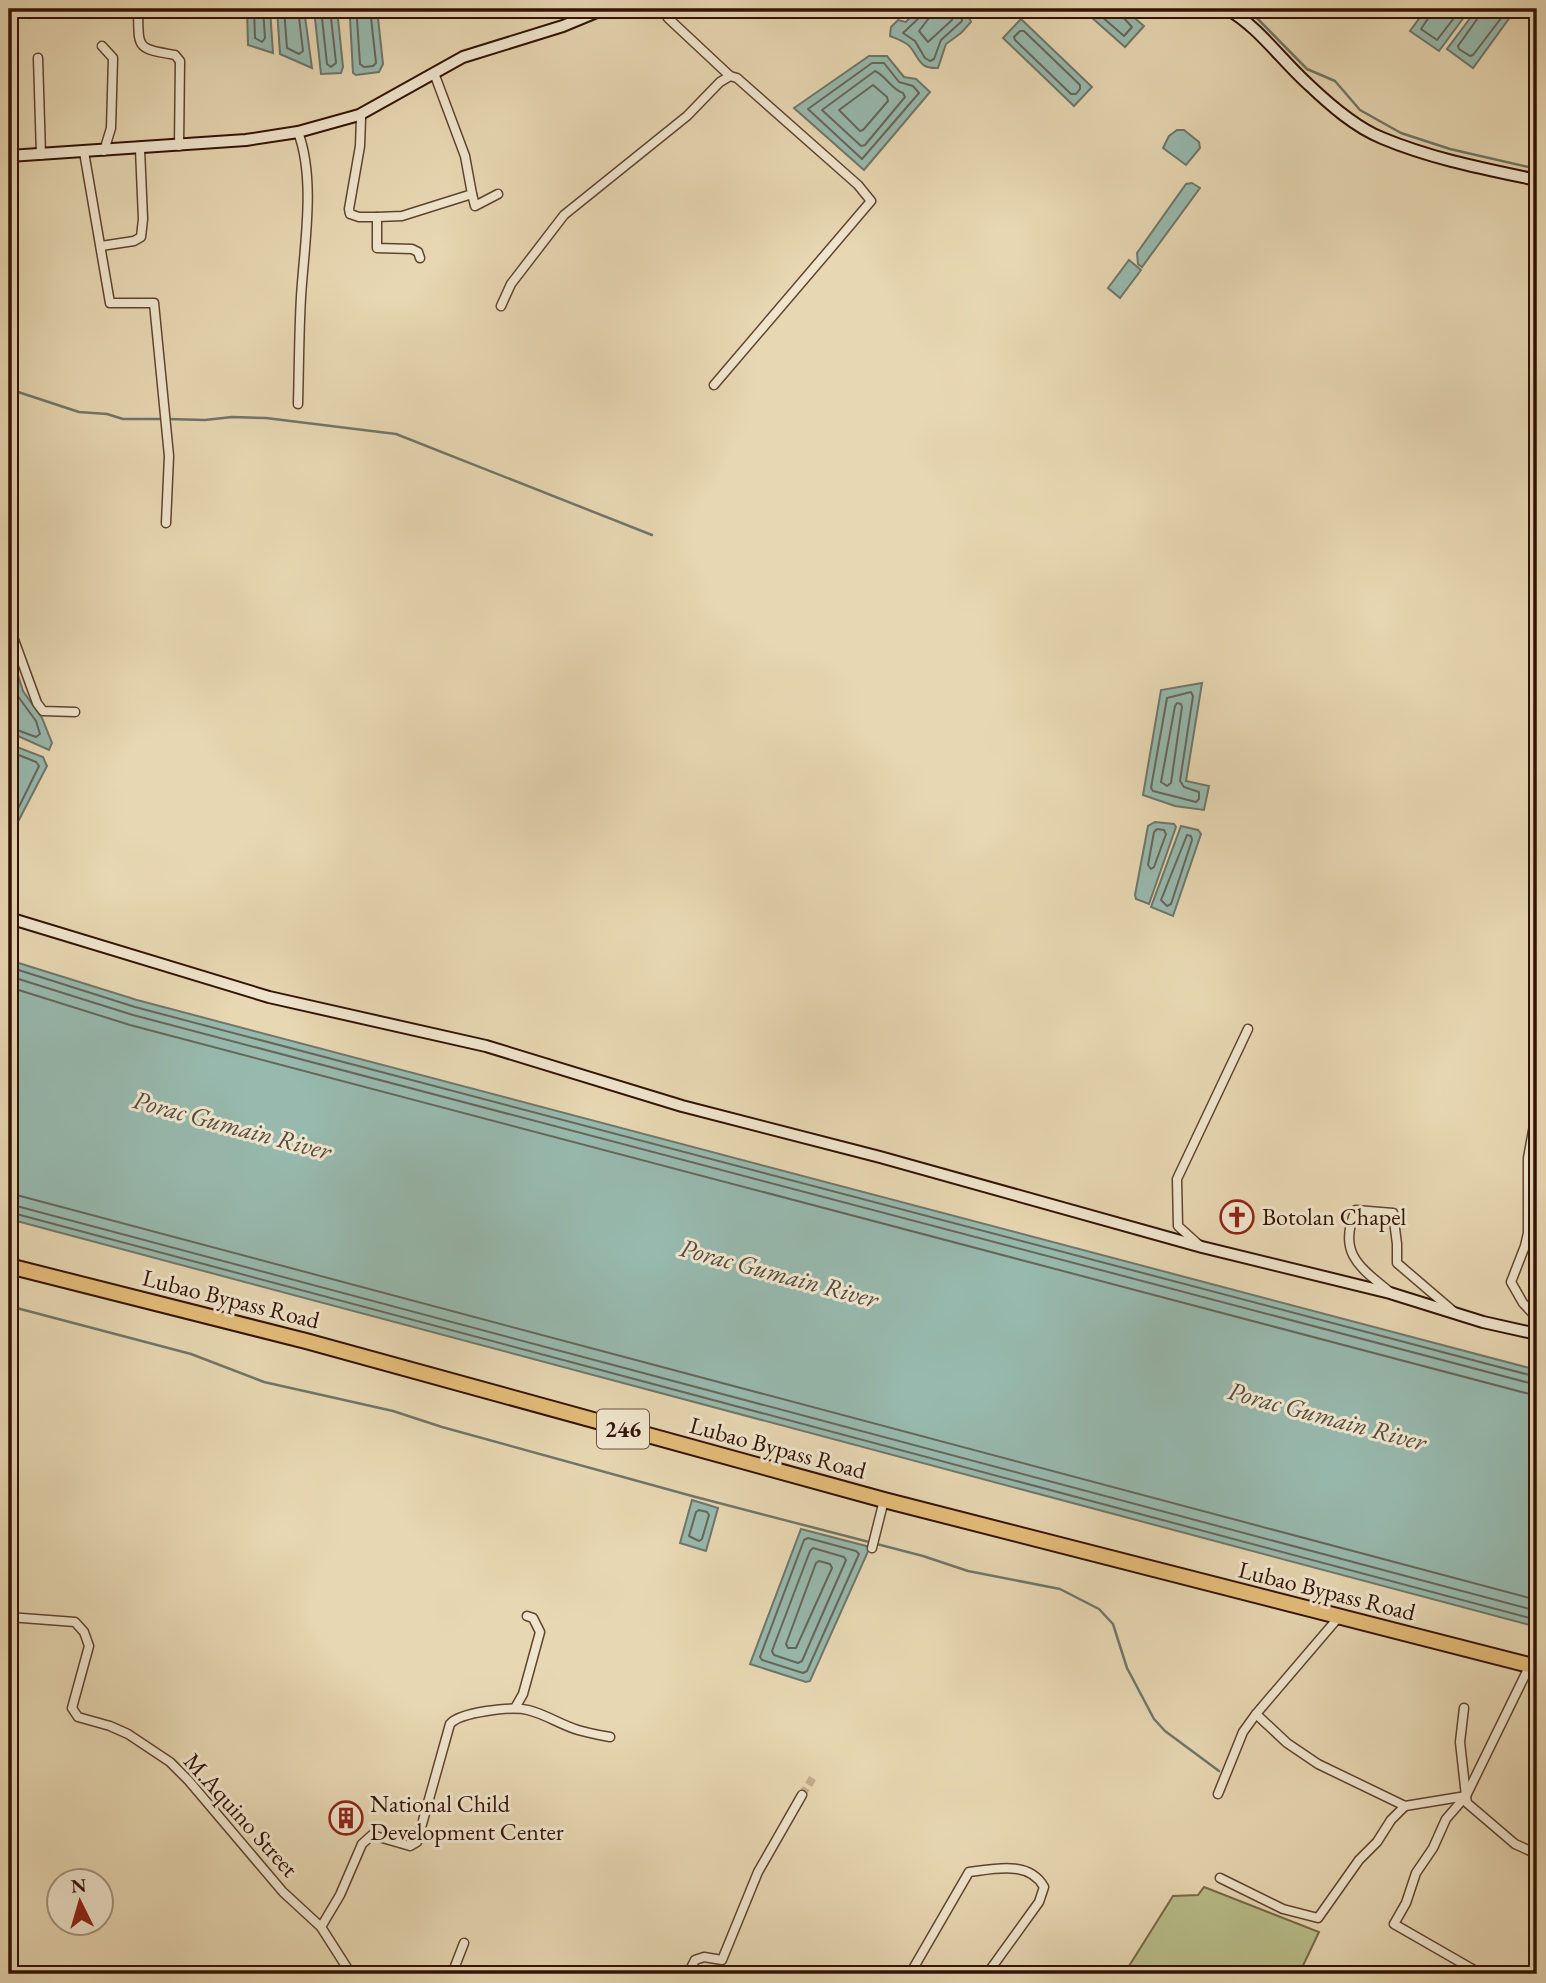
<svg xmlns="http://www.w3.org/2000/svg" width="1546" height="1983" viewBox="0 0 1546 1983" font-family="'EB Garamond',serif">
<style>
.green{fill:#b8be8a;stroke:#766848;stroke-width:2}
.water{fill:#97b9ae;stroke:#6f766a;stroke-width:2}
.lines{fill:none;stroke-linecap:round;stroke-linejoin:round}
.shore{stroke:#66665a;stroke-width:2}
.stream{stroke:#6f766a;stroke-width:2.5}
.street-tunnel{stroke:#c3b08f;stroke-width:8;stroke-dasharray:8 4;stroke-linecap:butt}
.street-casing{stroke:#614330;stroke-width:11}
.secondary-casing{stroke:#341205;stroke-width:14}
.highway-casing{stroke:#341205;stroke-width:18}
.street{stroke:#efe5cd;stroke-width:8}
.secondary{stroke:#efe5cd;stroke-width:10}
.highway{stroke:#e4bc79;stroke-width:14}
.labels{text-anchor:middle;stroke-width:6;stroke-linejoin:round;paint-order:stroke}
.shield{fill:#efe5cd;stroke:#6c5141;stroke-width:2}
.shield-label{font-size:23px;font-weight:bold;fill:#341205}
.poi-label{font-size:24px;fill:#341205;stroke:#efe5cd;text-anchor:start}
.street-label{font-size:24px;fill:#341205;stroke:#efe5cd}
.water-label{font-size:26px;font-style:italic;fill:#574c40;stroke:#efe5cd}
</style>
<rect width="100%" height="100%" fill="#e7d7b2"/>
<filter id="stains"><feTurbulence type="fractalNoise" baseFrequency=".00286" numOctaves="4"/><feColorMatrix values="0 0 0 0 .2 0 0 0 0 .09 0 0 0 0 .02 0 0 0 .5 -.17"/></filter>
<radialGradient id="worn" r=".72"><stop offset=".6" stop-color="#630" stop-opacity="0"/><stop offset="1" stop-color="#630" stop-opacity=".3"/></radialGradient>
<polygon class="green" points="1204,1887 1319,1932 1299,1974 1124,1974 1173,1896 1198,1895"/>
<g class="water">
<polygon points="247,9 270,9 273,53 248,45"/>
<polygon points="277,9 304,9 312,68 280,54"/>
<polygon points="314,9 337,9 343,67 341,73 321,74"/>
<polygon points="354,9 377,9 383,64 379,72 356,75 353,73 350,18"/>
<path d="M918,9H966L971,22L961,33L946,44L938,68C920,69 920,60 911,48C907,42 897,39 890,36L891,27L898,20L906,22Z"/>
<polygon points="1082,9 1124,9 1144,26 1125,47"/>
<polygon points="1426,9 1470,9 1439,51 1410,31"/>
<polygon points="1477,9 1516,9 1473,68 1447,49"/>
<polygon points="1021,19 1092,87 1074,106 1003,38"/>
<polygon points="869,56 887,56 904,77 916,79 930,92 864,170 794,108"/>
<polygon points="1177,130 1184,130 1199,142 1200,148 1186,165 1163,148 1169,136"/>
<polygon points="1192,183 1200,188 1142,267 1138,264 1137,253 1186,184"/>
<polygon points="1129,260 1141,270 1120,298 1108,288"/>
<polygon points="9,647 23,691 42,718 52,743 49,750 9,732"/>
<polygon points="1202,683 1186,781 1209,786 1204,810 1175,806 1143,795 1161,690"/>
<polygon points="9,744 43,757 47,766 9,839"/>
<polygon points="1155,822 1174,824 1176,827 1149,904 1136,899 1135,895 1148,826"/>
<polygon points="1181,826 1198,830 1201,834 1173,916 1151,907"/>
<polygon points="9,960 137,1000 1537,1370 1537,1627 9,1219"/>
<polygon points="692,1500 718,1508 706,1551 680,1543"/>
<polygon points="801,1529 870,1547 810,1681 806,1682 750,1664"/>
</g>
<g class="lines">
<g class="shore">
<polyline points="254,9 255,38 262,42 265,38 263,9"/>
<polyline points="284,9 287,48 299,54 303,51 298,9"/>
<polyline points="321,9 327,64 331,67 336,63 330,9"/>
<polyline points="360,9 357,19 360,64 364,67 373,66 376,63 370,9"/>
<polyline points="922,9 921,16 903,33 915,41 925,58 930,61 934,59 941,40 962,21 960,9"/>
<polyline points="931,9 929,18 919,31 928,42 952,20 951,9"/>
<polyline points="1093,9 1124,36 1132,27 1121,15 1120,9"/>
<polyline points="1431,9 1431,14 1421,29 1437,40 1461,9"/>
<polyline points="1482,9 1480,15 1458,46 1459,49 1470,56 1473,55 1508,9"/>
<polygon points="1020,31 1024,31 1080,85 1080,89 1076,94 1071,94 1015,40 1014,37"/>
<polygon points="872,63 884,63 899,82 913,86 919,93 862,159 808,109"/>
<path d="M875,71C886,76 891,89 903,93L905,97L865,145L861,146L822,110Z"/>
<polygon points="873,85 887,97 888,101 863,130 860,131 839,110"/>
<polyline points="9,669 17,695 36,721 40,734 36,737 9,727"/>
<polygon points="1191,692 1193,696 1180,781 1184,787 1199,792 1199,799 1196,802 1153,791 1151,788 1167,698"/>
<polygon points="1177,703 1181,704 1182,707 1171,783 1167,786 1161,782 1175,706"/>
<polyline points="9,751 36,762 39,766 9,827"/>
<polygon points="1157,829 1164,830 1166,834 1154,867 1151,869 1148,865 1154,832"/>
<polygon points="1187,835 1191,836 1192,840 1171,904 1167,906 1161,900"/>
<polyline points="9,967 135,1007 1537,1377"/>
<polyline points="9,976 133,1015 1537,1385"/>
<polyline points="9,987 130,1025 1537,1396"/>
<polyline points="9,1193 1537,1600"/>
<polyline points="9,1204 1537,1611"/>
<polyline points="9,1212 1537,1620"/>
<polygon points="699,1510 707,1512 709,1515 702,1539 699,1541 689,1536 696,1512"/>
<polygon points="808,1538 856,1551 859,1554 807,1671 803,1673 762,1660 760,1657 804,1540"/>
<polygon points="813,1548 844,1557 846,1560 802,1661 798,1663 774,1655 772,1651 810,1551"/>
<polygon points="819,1561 830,1564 832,1568 796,1648 788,1648 786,1644 816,1563"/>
</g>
<g class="stream">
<polyline points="11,9 29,18 106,9"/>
<polyline points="1248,9 1307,69 1335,81 1360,110 1401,133 1450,149 1537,169"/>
<polyline points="9,389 79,412 107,414 123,419 162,419"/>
<polyline points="168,419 205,420 232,417 266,418 396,434 652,535"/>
<polyline points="9,1306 191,1354 264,1382 393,1411 442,1427 692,1496 923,1556 968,1571 1060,1589 1099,1609 1113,1624 1127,1668 1154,1719 1165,1731 1219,1771"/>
</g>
<polyline class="street-tunnel" points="802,1795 814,1776"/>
<defs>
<g id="street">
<path d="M138,9C139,49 135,48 175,55L180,61L179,146"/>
<polyline points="102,46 113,58 111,128 104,151"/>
<polyline points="38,58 41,155"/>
<polyline points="359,115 361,118 360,146 349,209 350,214 359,217 377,217 377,248 412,249 418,252 420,258"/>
<path d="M298,132C316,180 304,246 301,297C299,332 299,368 298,404"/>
<polyline points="84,152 110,303 154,303 169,456 166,523"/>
<polyline points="472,194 475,206 498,194"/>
<polyline points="377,217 402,216 472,194 465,156 434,73"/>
<polyline points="101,246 134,241 141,237 143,219 140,149"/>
<polyline points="501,306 511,284 564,215 687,116 720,82 730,76 668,18 671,14 666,9"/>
<polyline points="714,385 871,201 858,185 737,78 730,76"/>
<polyline points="9,626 37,703 43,711 75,712"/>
<polyline points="1537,1109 1528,1158 1528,1233 1525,1246 1511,1282 1523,1303 1537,1318"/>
<polyline points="1199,1245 1178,1226 1177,1179 1248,1029"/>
<path d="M1390,1292C1359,1267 1337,1252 1356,1210L1393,1213L1397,1244V1263L1453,1311"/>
<polyline points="872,1548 884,1500"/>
<polyline points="9,1617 75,1622 84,1632 89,1646 72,1708 78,1717 110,1726 128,1734 170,1762 188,1780 283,1892 321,1927 351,1974"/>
<polyline points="1530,1665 1466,1796 1467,1803 1515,1844 1537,1854"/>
<polyline points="515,1708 523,1694 540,1632 533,1618 527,1616"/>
<polyline points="1464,1708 1460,1742 1466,1796 1446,1819 1433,1848 1416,1873 1406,1903 1394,1924 1481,1974"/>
<polyline points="1256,1714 1287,1743 1318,1764 1405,1806 1466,1796"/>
<polyline points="1218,1794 1243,1732 1256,1714 1338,1618"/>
<polyline points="1220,1878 1283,1909 1318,1918 1359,1860 1377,1842 1391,1820 1405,1806"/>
<polyline points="1537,1909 1537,1923"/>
<path d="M321,1927L340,1895L362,1844L372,1835L410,1846L417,1842L450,1724C460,1712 512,1706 528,1710C545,1714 561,1725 578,1730C588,1733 599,1735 610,1737"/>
<polyline points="9,1970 24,1974"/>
<polyline points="452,1974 464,1943"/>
<polyline points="688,1974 695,1960 704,1957 722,1960 758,1872 802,1795"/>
<path d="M910,1974L969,1872C994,1869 1029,1860 1044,1887L1039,1902L987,1974"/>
</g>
<g id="secondary">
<path d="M1227,9C1258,26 1282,61 1309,85C1330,105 1355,127 1382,138C1432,159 1485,169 1537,180"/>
<polyline points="9,156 246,140 298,132 359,115 463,57 563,26 604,9"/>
<polyline points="9,918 269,997 486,1046 682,1106 880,1157 1202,1247 1390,1293 1483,1322 1537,1334"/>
</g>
<polyline id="highway" points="9,1266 306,1341 884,1500 1537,1667"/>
</defs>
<use href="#street" class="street-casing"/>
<use href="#secondary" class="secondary-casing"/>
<use href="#highway" class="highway-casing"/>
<use href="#street" class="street"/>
<use href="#secondary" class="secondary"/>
<use href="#highway" class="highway"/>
</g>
<defs>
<symbol id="church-ring" viewBox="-11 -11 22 22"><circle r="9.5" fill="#efe5cd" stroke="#8f2418" stroke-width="1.5"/><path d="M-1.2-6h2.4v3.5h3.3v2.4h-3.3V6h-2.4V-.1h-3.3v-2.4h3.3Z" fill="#8f2418"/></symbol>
<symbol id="building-ring" viewBox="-11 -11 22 22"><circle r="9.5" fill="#efe5cd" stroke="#8f2418" stroke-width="1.5"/><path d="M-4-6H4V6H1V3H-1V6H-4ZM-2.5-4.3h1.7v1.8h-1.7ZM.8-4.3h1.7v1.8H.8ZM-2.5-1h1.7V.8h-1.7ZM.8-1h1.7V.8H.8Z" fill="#8f2418"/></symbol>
</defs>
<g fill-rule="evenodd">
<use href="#church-ring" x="1218" y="1198" width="38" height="38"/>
<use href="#building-ring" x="327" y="1799" width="38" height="38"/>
</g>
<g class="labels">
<rect class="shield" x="597" y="1409.5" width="52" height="39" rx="5"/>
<g class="shield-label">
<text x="623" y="1437">246</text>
</g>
<g class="poi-label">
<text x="1262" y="1225">Botolan Chapel</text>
<text x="370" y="1812">National Child<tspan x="370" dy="28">Development Center</tspan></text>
</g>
<g class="street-label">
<text transform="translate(231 1299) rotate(14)" y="8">Lubao Bypass Road</text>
<text transform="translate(778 1448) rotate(15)" y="8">Lubao Bypass Road</text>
<text transform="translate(1327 1591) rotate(14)" y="8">Lubao Bypass Road</text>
<text transform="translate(241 1815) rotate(48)" y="8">M.Aquino Street</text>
</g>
<g class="water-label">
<text transform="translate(232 1125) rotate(15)" y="9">Porac Gumain River</text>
<text transform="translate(779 1273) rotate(15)" y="9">Porac Gumain River</text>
<text transform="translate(1327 1416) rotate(15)" y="9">Porac Gumain River</text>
</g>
</g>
<rect width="1546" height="1983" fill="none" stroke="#e7d7b2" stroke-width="35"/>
<rect x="10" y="10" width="1525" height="1962" fill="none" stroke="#341205" stroke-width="3.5"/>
<rect x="18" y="18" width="1511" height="1948" fill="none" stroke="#341205" stroke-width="2"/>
<g transform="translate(80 1902) rotate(355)"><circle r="33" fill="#efe5cd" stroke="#a4917d" stroke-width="2"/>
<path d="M0-5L12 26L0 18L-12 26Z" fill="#8f2418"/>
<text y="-10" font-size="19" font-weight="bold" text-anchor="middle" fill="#341205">N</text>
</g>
<rect width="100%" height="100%" filter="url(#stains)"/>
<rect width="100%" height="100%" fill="url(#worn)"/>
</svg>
